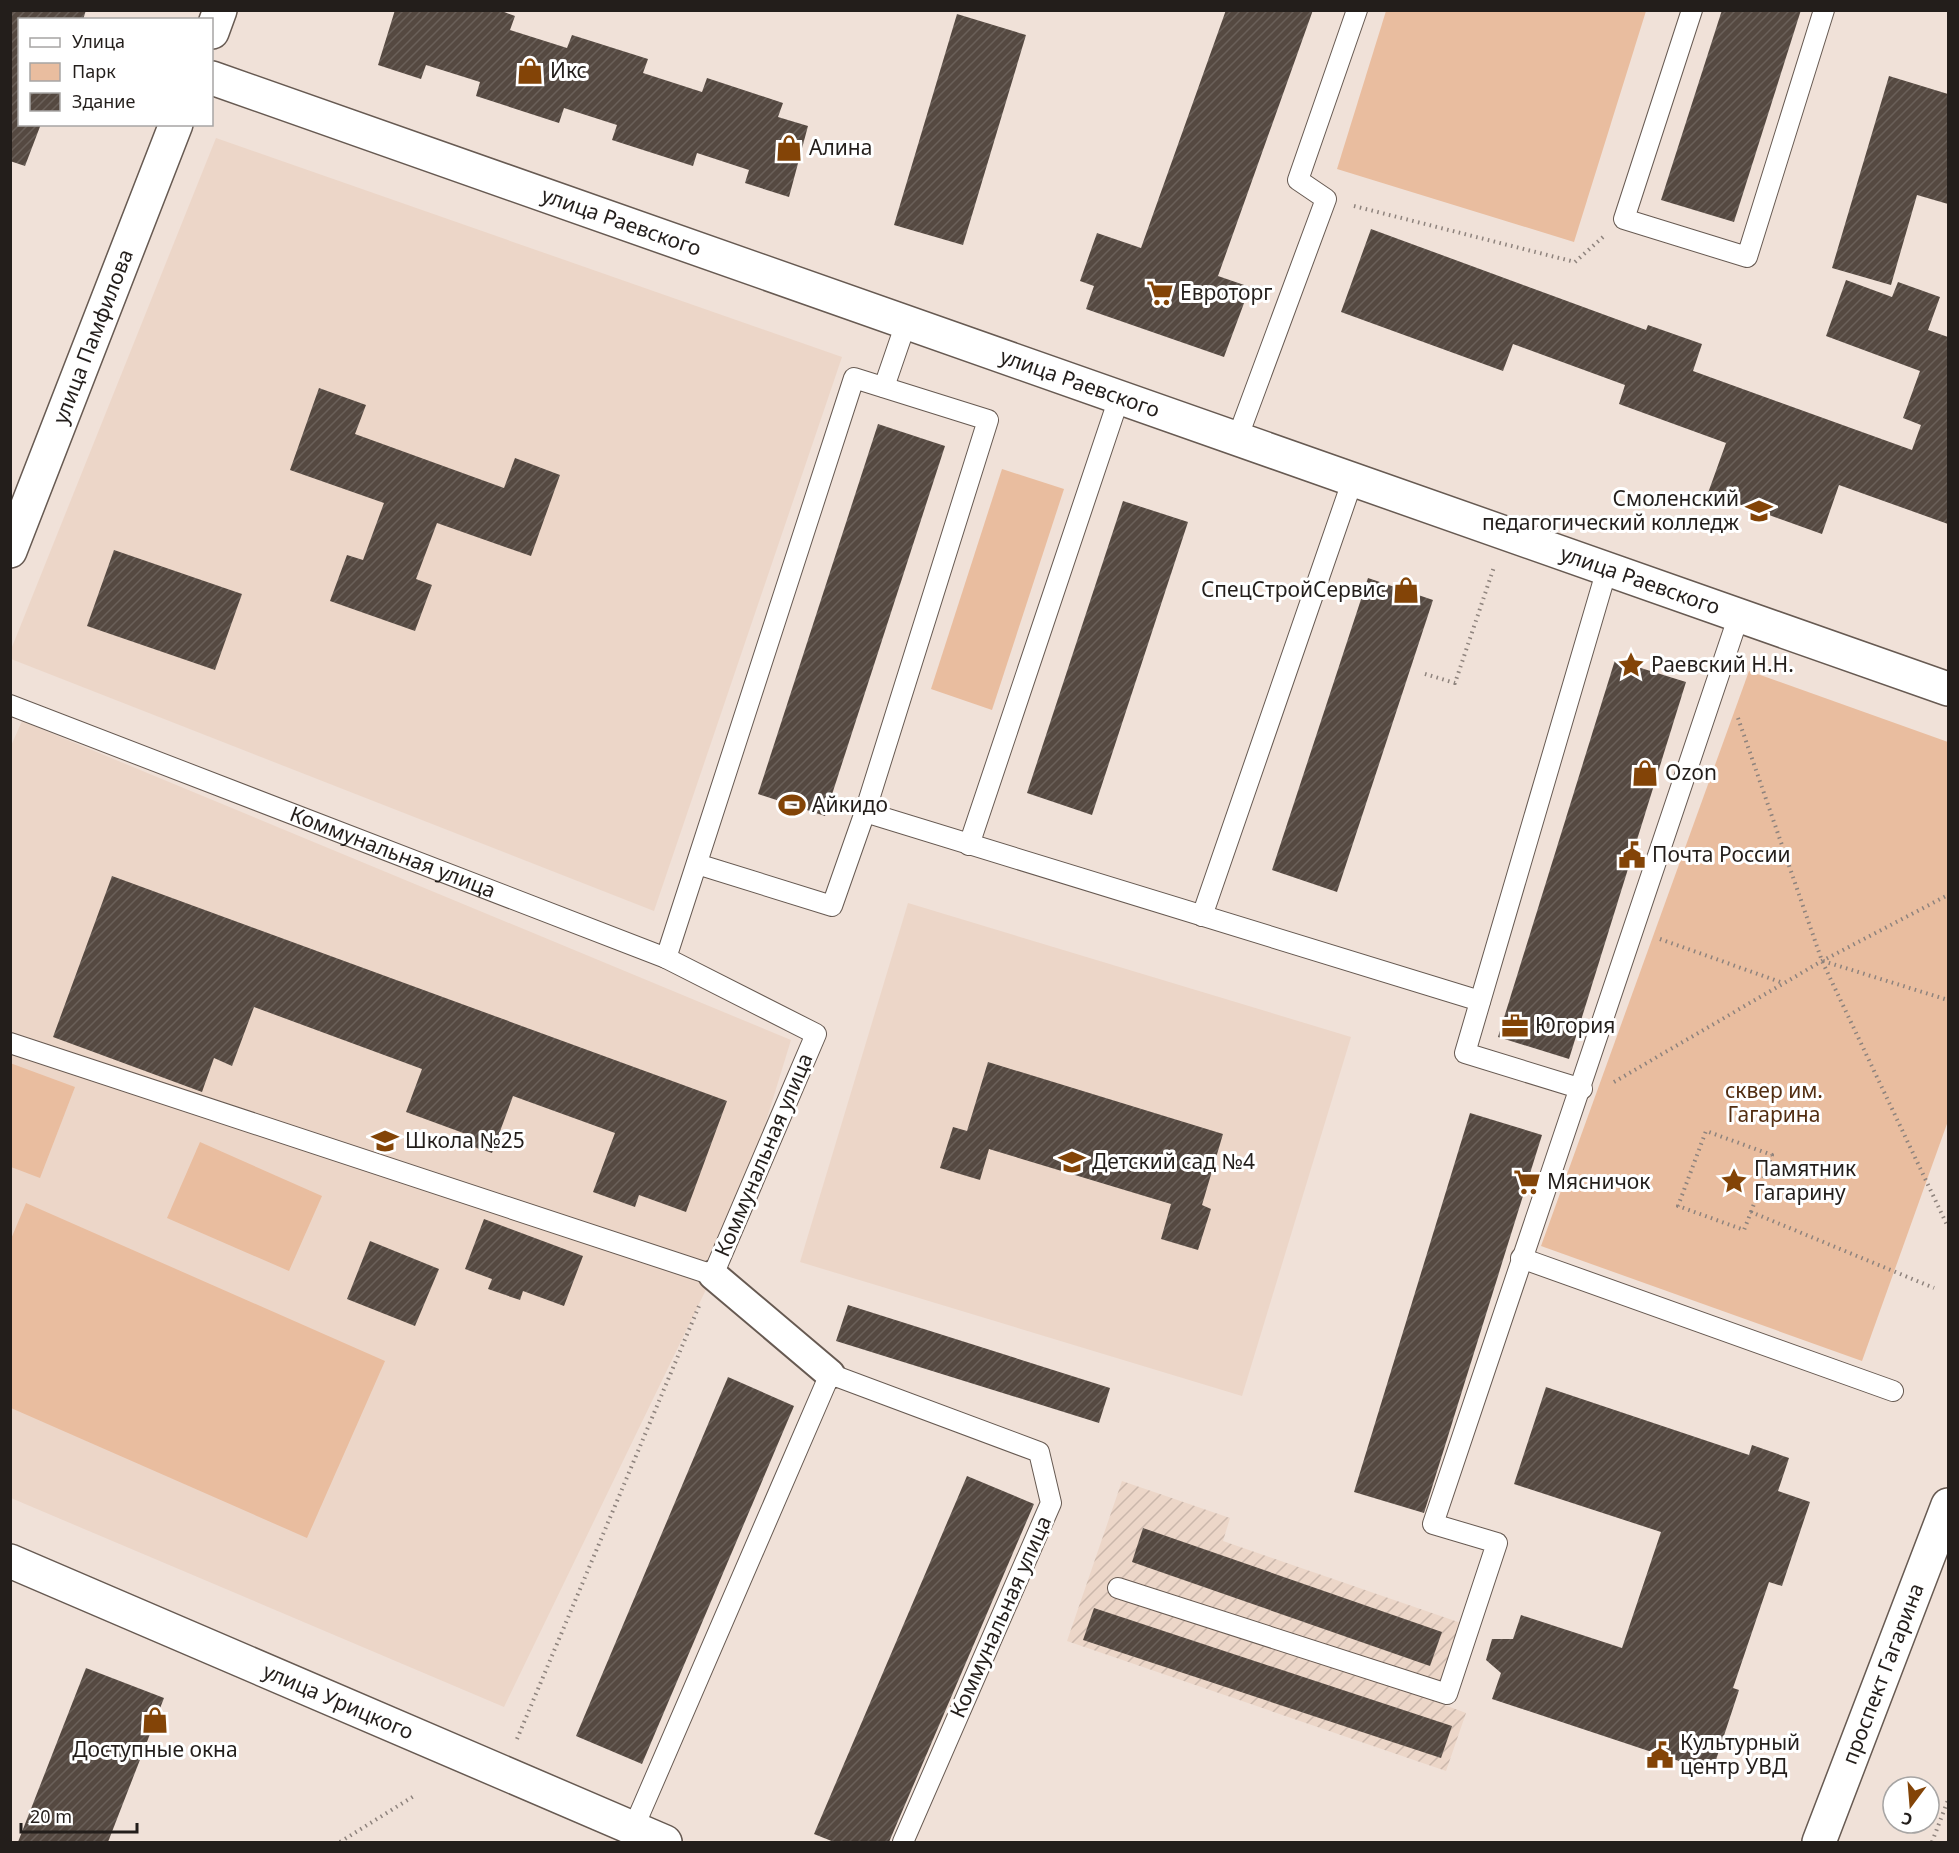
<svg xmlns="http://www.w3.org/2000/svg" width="1959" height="1853" viewBox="0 0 1959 1853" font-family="'Noto Sans',sans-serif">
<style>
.built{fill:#ecd6c8}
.industrial{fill:url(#industrial-furrows)}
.park{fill:#e9bd9f}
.building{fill:url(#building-hatch)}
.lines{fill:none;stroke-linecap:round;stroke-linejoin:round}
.service-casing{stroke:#675a52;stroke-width:22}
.pedestrian-casing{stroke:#675a52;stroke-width:32}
.minor-casing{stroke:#675a52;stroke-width:36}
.tertiary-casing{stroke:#675a52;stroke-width:36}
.primary-casing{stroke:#675a52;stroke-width:36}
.path{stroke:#8e837d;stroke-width:4;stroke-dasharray:1.5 4.5;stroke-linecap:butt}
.service{stroke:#fff;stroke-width:20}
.pedestrian{stroke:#fff;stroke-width:28}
.minor{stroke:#fff;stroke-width:33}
.tertiary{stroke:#fff;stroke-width:33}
.primary{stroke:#fff;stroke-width:33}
.labels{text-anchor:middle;stroke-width:6;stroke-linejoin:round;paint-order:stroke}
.poi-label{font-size:21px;fill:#231e1b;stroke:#fff;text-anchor:start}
.street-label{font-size:21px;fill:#231e1b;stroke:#fff}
.park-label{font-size:21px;fill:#522d11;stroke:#fff}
</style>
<defs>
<pattern id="industrial-furrows" width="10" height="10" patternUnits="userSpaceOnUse" patternTransform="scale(1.5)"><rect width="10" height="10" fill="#ecd6c8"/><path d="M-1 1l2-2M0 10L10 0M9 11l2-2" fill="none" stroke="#cab7ab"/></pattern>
<pattern id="building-hatch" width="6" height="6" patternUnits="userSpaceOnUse" patternTransform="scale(1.5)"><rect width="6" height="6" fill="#554941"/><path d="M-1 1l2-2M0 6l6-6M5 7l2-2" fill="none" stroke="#6a6059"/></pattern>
</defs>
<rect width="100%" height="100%" fill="#f0e1d8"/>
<g class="built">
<polygon points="216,138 842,357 654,911 11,659 10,652"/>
<polygon points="22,721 791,1040 729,1242 504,1707 11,1498 10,748"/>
<polygon points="908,903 1351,1037 1242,1396 800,1262"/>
</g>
<polygon class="industrial" points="1122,1481 1230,1518 1223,1541 1461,1623 1434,1701 1466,1713 1446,1771 1067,1641"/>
<g class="park">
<polygon points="1386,11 1646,11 1574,242 1337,169"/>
<polygon points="1002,469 1064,489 992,710 931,689"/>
<polygon points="1749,671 1948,742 1948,1121 1862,1361 1541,1246"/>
<polygon points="10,1063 75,1087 40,1178 11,1167"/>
<polygon points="200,1142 322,1196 289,1271 167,1218"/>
<polygon points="26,1203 385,1361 307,1538 11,1408 11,1239"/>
</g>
<g class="building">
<polygon points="10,10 86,10 83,20 20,20 20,124 41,124 25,166 10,161"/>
<polygon points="395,10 499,10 515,16 510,30 567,48 572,35 648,59 643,73 702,92 707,78 783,103 778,117 808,126 789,197 745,183 749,170 697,153 693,166 612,140 617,125 564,108 559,123 476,96 480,82 426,65 421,79 378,65"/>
<polygon points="1226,10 1313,10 1218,276 1250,287 1224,357 1086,309 1094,286 1080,281 1097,233 1141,248"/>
<polygon points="1722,10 1801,10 1734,222 1661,200"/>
<polygon points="957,14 1026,35 963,245 894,225"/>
<polygon points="1889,76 1948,94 1948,204 1917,195 1891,285 1832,268"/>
<polygon points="1371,229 1646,330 1648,325 1702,344 1693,371 1912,450 1921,425 1903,418 1920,371 1826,336 1846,280 1892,297 1898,282 1940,297 1928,330 1948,337 1948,524 1839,485 1822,534 1708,493 1726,443 1619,404 1625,385 1513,344 1503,371 1341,312"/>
<polygon points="319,388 366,405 355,434 504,488 515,458 560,475 531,556 437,523 416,579 432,585 415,631 330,601 347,555 363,560 384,503 290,470"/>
<polygon points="878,424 945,446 825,816 758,794"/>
<polygon points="1123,501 1188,522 1092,815 1027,793"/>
<polygon points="114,550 242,594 215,670 87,626"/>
<polygon points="1368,578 1433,600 1337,892 1272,870"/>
<polygon points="1615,660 1686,682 1569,1059 1498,1037"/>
<polygon points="112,876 727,1101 686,1212 639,1195 635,1207 593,1192 615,1133 513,1096 492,1153 462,1143 466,1134 406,1112 422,1069 254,1007 232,1066 214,1058 202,1092 53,1037"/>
<polygon points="988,1062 1223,1134 1202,1205 1211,1209 1198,1250 1161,1239 1171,1204 989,1149 980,1180 940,1168 953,1127 967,1131"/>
<polygon points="1470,1113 1542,1135 1424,1513 1354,1492"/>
<polygon points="484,1219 583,1256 564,1306 523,1291 520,1300 488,1289 492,1279 465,1269"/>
<polygon points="370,1241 439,1269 415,1326 347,1299"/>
<polygon points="848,1305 1110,1388 1099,1423 836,1341"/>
<polygon points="728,1377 794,1406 642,1764 576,1736"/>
<polygon points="1546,1387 1749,1455 1752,1445 1789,1458 1778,1491 1810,1502 1782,1586 1769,1582 1733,1688 1739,1690 1712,1772 1492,1699 1501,1673 1486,1660 1492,1639 1513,1639 1521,1615 1622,1648 1661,1532 1514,1484"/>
<polygon points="967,1476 1034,1504 889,1842 834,1842 814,1834"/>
<polygon points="1143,1528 1442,1632 1430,1666 1132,1562"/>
<polygon points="1094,1608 1452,1726 1441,1758 1083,1640"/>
<polygon points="86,1668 164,1698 108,1842 18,1842"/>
</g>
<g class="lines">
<defs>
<g id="service">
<polyline points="1692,10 1624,219 1747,257 1824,10"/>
<polyline points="884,387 906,323"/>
<polyline points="1237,439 1326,199 1298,180 1357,10"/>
<path id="s1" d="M10,705L666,958L816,1034L713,1275L10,1043"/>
<polyline points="969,845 1119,398"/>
<polyline points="697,864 832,906 865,812"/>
<polyline points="1202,916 1353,479"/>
<polyline points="666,958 854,378 988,420 865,812 1480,1001"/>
<polyline points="1582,1089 1465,1053 1607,569"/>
<polyline points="1521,1258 1893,1391"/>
<path d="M1118,1588L1447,1694L1497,1543L1433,1524C1534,1221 1639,919 1739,615"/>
<polyline points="633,1829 830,1374 1039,1452 1051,1503 903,1842"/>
</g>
<polyline id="pedestrian" points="713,1275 830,1374"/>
<g id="minor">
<path id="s2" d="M212,78L1948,689"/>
</g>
<g id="tertiary">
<polyline points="212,32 220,10"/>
<path id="s3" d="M10,551L176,124"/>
<path id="s4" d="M10,1561L665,1842"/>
</g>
<g id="primary">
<path id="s5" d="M1819,1842L1948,1505"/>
</g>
</defs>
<use href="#service" class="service-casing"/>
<use href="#pedestrian" class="pedestrian-casing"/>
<use href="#minor" class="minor-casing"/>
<use href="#tertiary" class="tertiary-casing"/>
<use href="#primary" class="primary-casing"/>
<g class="path">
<polyline points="1354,206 1575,262 1603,237"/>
<polyline points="1425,674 1455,683 1494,567"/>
<polyline points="1738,718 1822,961 1948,1227"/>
<polyline points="1660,939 1783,983"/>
<polyline points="1823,961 1948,1000"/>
<polyline points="1614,1082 1822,961 1948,895"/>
<polyline points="1751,1212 1772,1155 1706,1131 1678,1206 1744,1230 1751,1212 1934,1288"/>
<polyline points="517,1739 699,1306"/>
<polyline points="340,1842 414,1796"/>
<polyline points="1932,1842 1948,1800"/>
</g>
<use href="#service" class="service"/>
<use href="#pedestrian" class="pedestrian"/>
<use href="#minor" class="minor"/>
<use href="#tertiary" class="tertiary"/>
<use href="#primary" class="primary"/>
</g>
<defs>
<symbol id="shop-bare" viewBox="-9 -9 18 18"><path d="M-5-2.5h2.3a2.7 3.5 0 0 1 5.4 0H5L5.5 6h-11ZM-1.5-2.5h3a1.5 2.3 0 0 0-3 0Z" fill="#834407" stroke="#fff" stroke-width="2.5" paint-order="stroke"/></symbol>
<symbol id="supermarket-bare" viewBox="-9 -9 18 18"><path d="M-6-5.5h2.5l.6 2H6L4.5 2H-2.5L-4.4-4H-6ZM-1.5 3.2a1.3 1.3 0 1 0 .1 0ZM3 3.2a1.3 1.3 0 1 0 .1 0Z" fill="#834407" stroke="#fff" stroke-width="2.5" paint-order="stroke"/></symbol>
<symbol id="university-bare" viewBox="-9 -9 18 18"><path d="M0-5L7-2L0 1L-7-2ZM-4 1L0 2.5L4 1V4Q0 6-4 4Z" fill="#834407" stroke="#fff" stroke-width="2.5" paint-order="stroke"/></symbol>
<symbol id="sight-bare" viewBox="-9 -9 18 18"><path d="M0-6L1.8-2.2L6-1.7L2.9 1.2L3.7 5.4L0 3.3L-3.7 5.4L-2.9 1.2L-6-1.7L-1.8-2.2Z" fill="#834407" stroke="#fff" stroke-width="2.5" paint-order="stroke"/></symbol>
<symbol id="stadium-bare" viewBox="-9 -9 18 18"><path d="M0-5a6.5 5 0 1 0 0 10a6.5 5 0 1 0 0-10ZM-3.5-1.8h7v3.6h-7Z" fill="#834407" stroke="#fff" stroke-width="2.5" paint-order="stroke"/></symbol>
<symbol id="civic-bare" viewBox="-9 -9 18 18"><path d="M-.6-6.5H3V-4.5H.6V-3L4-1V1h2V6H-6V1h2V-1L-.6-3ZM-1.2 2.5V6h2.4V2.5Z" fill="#834407" stroke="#fff" stroke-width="2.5" paint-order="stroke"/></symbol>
<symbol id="office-bare" viewBox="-9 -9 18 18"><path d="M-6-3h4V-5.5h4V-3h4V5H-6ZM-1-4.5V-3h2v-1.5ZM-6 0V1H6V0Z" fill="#834407" stroke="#fff" stroke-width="2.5" paint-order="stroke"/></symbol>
<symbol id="school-bare" viewBox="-9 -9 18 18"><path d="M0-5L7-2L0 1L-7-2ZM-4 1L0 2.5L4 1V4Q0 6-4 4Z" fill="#834407" stroke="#fff" stroke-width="2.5" paint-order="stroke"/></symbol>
</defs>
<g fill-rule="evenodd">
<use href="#shop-bare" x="511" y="52" width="38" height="38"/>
<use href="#shop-bare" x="770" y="129" width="38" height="38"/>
<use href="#supermarket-bare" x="1141" y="274" width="38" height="38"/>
<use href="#university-bare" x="1740" y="492" width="38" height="38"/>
<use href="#shop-bare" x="1387" y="571" width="38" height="38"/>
<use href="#sight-bare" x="1612" y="646" width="38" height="38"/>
<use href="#shop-bare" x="1626" y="754" width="38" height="38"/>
<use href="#stadium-bare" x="773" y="786" width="38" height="38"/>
<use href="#civic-bare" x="1613" y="836" width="38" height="38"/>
<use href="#office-bare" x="1496" y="1007" width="38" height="38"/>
<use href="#school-bare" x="366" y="1122" width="38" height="38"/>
<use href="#school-bare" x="1053" y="1143" width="38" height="38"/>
<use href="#sight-bare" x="1715" y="1162" width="38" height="38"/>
<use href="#supermarket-bare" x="1508" y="1163" width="38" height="38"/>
<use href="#shop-bare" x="136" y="1701" width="38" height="38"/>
<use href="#civic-bare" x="1641" y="1736" width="38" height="38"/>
</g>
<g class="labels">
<g class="poi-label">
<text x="550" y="78">Икс</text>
<text x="809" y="155">Алина</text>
<text x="1180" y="300">Евроторг</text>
<text x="1739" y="506" text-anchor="end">Смоленский<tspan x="1739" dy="24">педагогический колледж</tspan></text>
<text x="1386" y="597" text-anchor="end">СпецСтройСервис</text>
<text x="1651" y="672">Раевский Н.Н.</text>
<text x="1665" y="780">Ozon</text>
<text x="812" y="812">Айкидо</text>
<text x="1652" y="862">Почта России</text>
<text x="1535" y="1033">Югория</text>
<text x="405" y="1148">Школа №25</text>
<text x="1092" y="1169">Детский сад №4</text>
<text x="1754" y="1176">Памятник<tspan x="1754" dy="24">Гагарину</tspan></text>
<text x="1547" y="1189">Мясничок</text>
<text x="1680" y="1750">Культурный<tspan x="1680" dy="24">центр УВД</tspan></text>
<text x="155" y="1757" text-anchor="middle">Доступные окна</text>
</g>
<g class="street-label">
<text dy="7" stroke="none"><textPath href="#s2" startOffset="434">улица Раевского</textPath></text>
<text dy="7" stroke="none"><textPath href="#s3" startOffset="230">улица Памфилова</textPath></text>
<text dy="7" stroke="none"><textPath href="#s2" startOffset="920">улица Раевского</textPath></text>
<text dy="7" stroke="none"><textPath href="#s2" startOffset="1514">улица Раевского</textPath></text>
<text dy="7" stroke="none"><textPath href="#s1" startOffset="410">Коммунальная улица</textPath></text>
<text transform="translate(764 1155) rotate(-67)" y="7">Коммунальная улица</text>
<text transform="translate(1001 1617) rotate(-66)" y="7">Коммунальная улица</text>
<text dy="7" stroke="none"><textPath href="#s5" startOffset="180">проспект Гагарина</textPath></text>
<text dy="7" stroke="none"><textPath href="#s4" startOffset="357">улица Урицкого</textPath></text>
</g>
<g class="park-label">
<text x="1774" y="1098">сквер им.<tspan x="1774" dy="24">Гагарина</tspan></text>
</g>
</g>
<rect width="1959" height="1853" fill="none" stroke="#231e1b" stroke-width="24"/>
<rect x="18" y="18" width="195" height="108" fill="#ffffff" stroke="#a7a5a4" stroke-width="1.5"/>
<rect x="30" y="38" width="30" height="9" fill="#ffffff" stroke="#a7a5a4" stroke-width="1.5"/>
<text x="72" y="48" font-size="18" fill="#231e1b">Улица</text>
<rect x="30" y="63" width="30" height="18" fill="#e9bd9f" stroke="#a7a5a4" stroke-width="1.5"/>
<text x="72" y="78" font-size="18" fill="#231e1b">Парк</text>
<rect x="30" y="93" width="30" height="18" fill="url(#building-hatch)" stroke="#a7a5a4" stroke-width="1.5"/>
<text x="72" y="108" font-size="18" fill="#231e1b">Здание</text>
<g transform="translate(1911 1805) rotate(196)"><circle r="28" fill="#ffffff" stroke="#a7a5a4" stroke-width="1.5"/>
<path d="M0-4.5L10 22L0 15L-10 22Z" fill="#834407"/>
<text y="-9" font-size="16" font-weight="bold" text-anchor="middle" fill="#231e1b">С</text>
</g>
<path d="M21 1823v9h116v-9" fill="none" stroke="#231e1b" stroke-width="3"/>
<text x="30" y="1823" font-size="18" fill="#231e1b" stroke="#ffffff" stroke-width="4.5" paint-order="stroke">20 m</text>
</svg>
